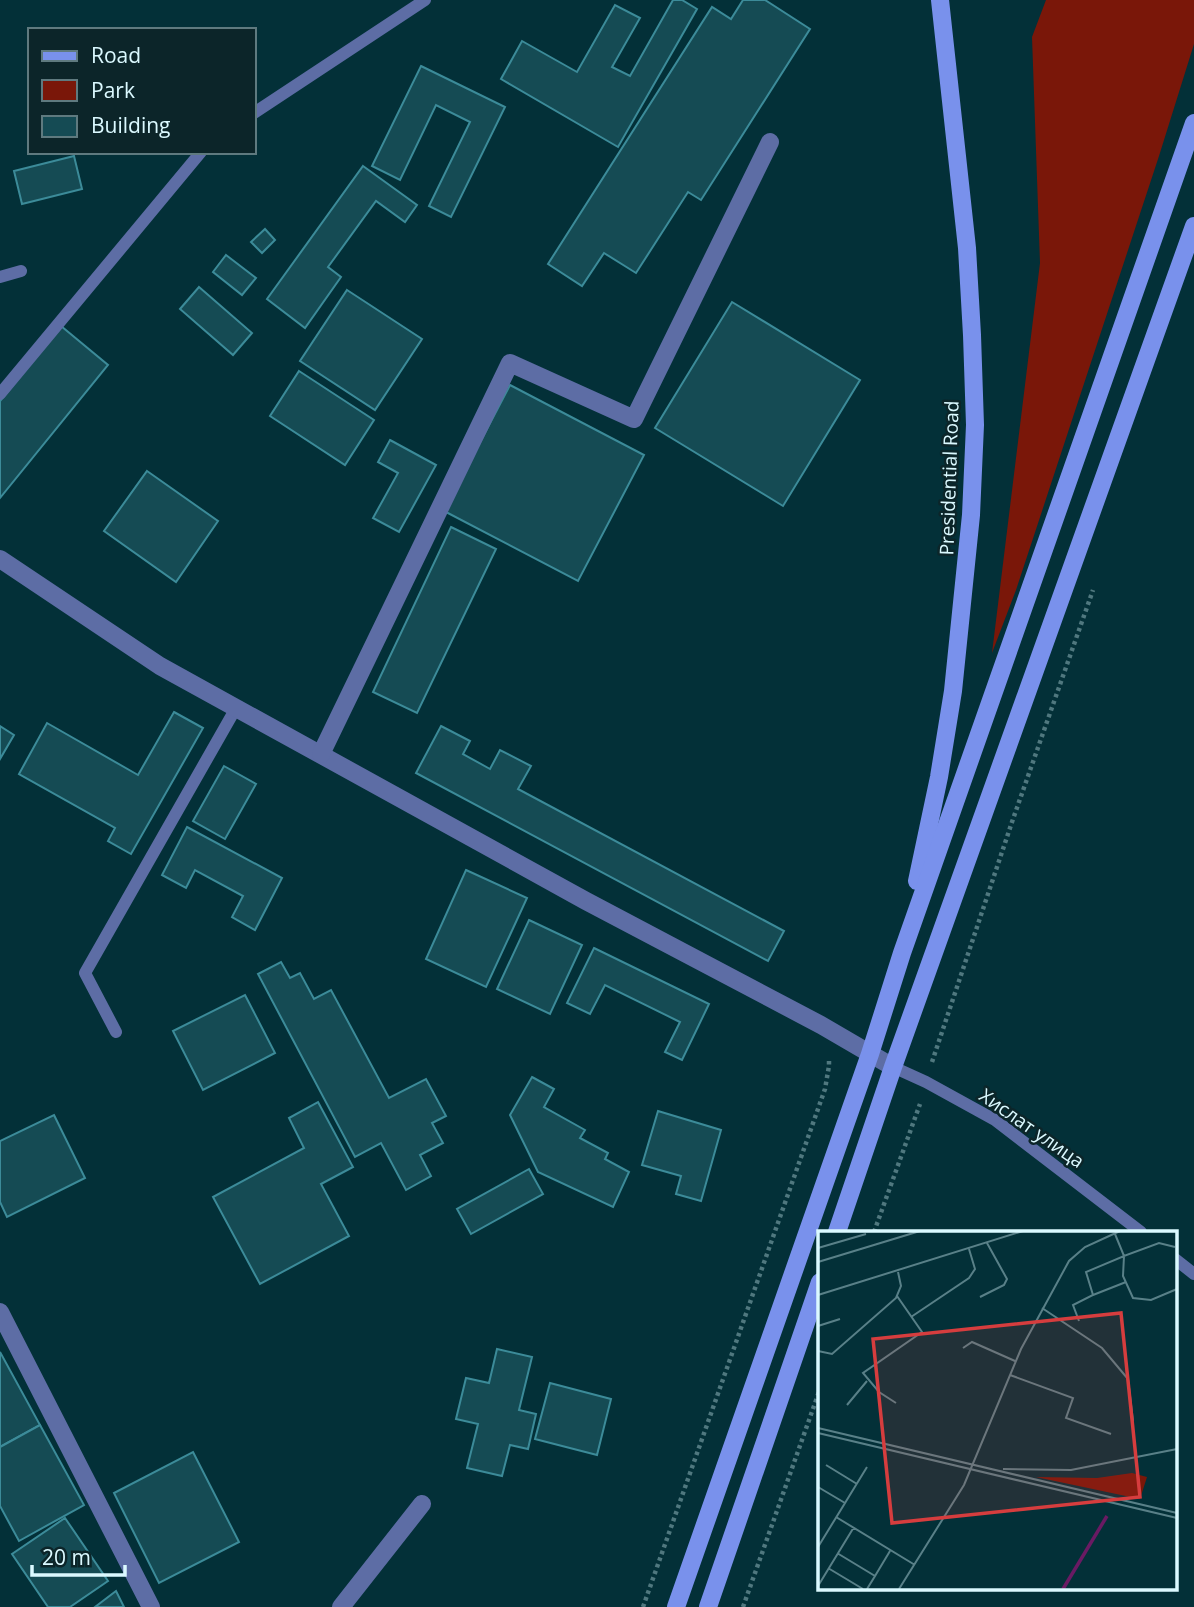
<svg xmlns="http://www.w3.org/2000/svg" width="1194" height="1607" viewBox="0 0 1194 1607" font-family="'Open Sans',sans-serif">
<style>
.green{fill:#7a1709}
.building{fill:#154b54;stroke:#3c8b99;stroke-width:2}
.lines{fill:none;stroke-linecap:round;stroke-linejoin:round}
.path{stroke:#50787f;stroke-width:4.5;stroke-dasharray:3.5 3.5;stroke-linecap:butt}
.lane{stroke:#5d6da5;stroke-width:12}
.street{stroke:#5d6da5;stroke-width:18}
.secondary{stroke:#7991ec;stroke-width:18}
.labels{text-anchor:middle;stroke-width:5;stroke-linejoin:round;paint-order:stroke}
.street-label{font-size:19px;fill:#dbf9ff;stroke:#0c2529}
.inset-river{fill:none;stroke:#6a1a63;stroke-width:3.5}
.inset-road{fill:none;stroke:#598088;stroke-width:2}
.view{fill:#d63d3e;fill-opacity:0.15;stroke:#d63d3e;stroke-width:3.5}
.inset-edge{fill:none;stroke:#dbf9ff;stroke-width:3.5}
</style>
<rect width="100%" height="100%" fill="#033038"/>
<polygon class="green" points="1046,0 1194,0 1194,44 1159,156 1016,590 992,653 1040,263 1032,37"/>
<g class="building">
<polygon points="673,0 682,0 697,9 618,147 501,79 522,41 577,72 615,5 640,18 612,67 630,76"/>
<polygon points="743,0 765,0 810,29 701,200 688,192 636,273 604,253 582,286 548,264 712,7 731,19"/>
<polygon points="421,66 505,107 451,217 429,206 470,122 436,105 400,180 372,166"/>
<polygon points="74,156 82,189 22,204 14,171"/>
<polygon points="363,166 417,205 405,222 376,201 328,267 341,277 305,328 267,299"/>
<polygon points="265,229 275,240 262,253 251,242"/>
<polygon points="226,255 256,278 242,295 213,272"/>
<polygon points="199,287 252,333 233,355 180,309"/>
<polygon points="347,290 422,339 375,410 300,361"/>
<polygon points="732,302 860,380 783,506 655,428"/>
<polygon points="61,326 108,365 0,498 0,401"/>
<polygon points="299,371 374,420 345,465 270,416"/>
<polygon points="510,385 644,455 578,581 444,511"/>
<polygon points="390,440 436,465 399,532 373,518 398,473 378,462"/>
<polygon points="147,471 218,521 176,582 104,531"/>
<polygon points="451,527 496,549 417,713 373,692"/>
<polygon points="174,712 203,728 131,854 108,841 115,828 19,774 47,723 138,775"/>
<polygon points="0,726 14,735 0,759"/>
<polygon points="441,726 470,741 463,754 490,769 500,750 531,766 518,789 784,931 768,961 416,773"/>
<polygon points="224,766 256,784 225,839 193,821"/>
<polygon points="187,827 282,878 255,930 232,917 243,896 195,870 186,888 162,875"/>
<polygon points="466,870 527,898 486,987 426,959"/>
<polygon points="529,920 582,945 550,1014 497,989"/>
<polygon points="594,948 709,1004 682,1060 665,1052 680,1022 605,985 590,1014 567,1003"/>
<polygon points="281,962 290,978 300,973 314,999 331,990 389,1098 426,1079 446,1116 432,1123 443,1143 420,1155 431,1176 406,1190 381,1143 355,1157 258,974"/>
<polygon points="245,995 275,1053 203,1090 173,1031"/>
<polygon points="532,1077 554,1089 544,1107 585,1130 580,1138 608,1153 605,1159 629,1172 613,1207 538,1172 510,1115"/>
<polygon points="318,1102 353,1167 321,1184 349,1236 260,1284 213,1197 304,1148 289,1118"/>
<polygon points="658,1111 721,1130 701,1201 676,1194 681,1176 642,1165"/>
<polygon points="54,1115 85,1178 7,1217 0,1202 0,1141"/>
<polygon points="529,1169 543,1194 471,1234 457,1209"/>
<polygon points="497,1349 532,1357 519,1410 536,1414 528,1449 510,1445 502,1476 467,1468 478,1424 456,1419 466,1378 489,1383"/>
<polygon points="0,1352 40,1425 0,1447"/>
<polygon points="550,1383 611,1399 597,1455 535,1439"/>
<polygon points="40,1425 84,1505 19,1541 0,1506 0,1447"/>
<polygon points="193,1452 239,1542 159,1583 114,1493"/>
<polygon points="65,1518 108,1581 70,1607 48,1607 12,1554"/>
<polygon points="116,1591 124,1607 95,1607"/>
</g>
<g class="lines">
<g class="path">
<polyline points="932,1062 1012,822 1093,590"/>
<polyline points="874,1232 920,1104"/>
<polyline points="643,1607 825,1089 829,1066 829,1058"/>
<polyline points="743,1607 820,1389"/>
</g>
<g class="lane">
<polyline points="254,113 425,0"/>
<polyline points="0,277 21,271"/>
<polyline points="0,394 201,152"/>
<polyline points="116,1032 85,973 236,708"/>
<polyline points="893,1067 926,1082 995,1120 1141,1232"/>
<polyline points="1175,1259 1194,1274"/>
</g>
<g class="street">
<polyline points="0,559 160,666 586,901 821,1025 893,1067"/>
<polyline points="321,754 510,363 634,419 770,142"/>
<polyline points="0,1312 151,1607"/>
<polyline points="341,1607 422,1504"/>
</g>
<g class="secondary">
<polyline points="917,881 939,777 953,691 971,515 975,425 972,335 967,248 940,0"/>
<polyline points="837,1232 893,1067 1194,226"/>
<polyline points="676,1607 870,1054 902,953 1194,123"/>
<polyline points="708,1607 820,1282"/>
</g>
</g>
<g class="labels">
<g class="street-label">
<text transform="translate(949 478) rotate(-88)" y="7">Presidential Road</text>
<text transform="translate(1032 1128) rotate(35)" y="7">Хислат улица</text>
</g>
</g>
<g transform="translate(818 1231)">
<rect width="359" height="359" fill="#033038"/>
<path d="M314,242L329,246L322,268L218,246L279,247Z" fill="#7a1709"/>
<path class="inset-river" d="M245,358L289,285"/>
<path class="inset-road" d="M297,3L306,25L341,12L357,16M0,17L48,3M0,31L102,0M0,64L205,0M275,64L308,51M162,66L186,54L189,48L169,12M224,77L284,117L310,148L315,190M93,86L151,47L157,38L151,18M261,90L255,74L275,64L268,41L306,25L305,45L315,67L333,69L359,58M0,95L22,88M145,117L154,111L197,130M0,120L14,123L78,67L83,55L80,41M192,144L255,167L248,187L293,203M78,172L61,161L45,142L104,101L79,65M29,174L49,150M0,197L359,282M0,202L359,287M8,234L39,253M185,238L253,239L359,218M0,256L27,272L0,316M27,272L49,236M18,286L97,334M19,322L57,345L49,358M10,337L45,358M57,345L72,320M0,355L36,296M81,358L146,254L203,118L251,30L267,16L302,0"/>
<path class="view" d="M303,82L322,266L74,292L55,108Z"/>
<rect width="359" height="359" class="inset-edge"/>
</g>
<rect x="28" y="28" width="228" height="126" fill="#0c2529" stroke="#5f7a7f" stroke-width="2"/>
<rect x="42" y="51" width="35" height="10" fill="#7991ec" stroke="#5f7a7f" stroke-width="2"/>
<text x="91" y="63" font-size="21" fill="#dbf9ff">Road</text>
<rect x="42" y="80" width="35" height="21" fill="#7a1709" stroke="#5f7a7f" stroke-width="2"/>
<text x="91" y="98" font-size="21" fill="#dbf9ff">Park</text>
<rect x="42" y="116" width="35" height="21" fill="#154b54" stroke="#5f7a7f" stroke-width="2"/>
<text x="91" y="133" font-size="21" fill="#dbf9ff">Building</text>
<path d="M32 1565v10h93v-10" fill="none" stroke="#dbf9ff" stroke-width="3.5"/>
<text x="42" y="1565" font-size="21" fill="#dbf9ff" stroke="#0c2529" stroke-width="5" paint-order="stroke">20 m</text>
</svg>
